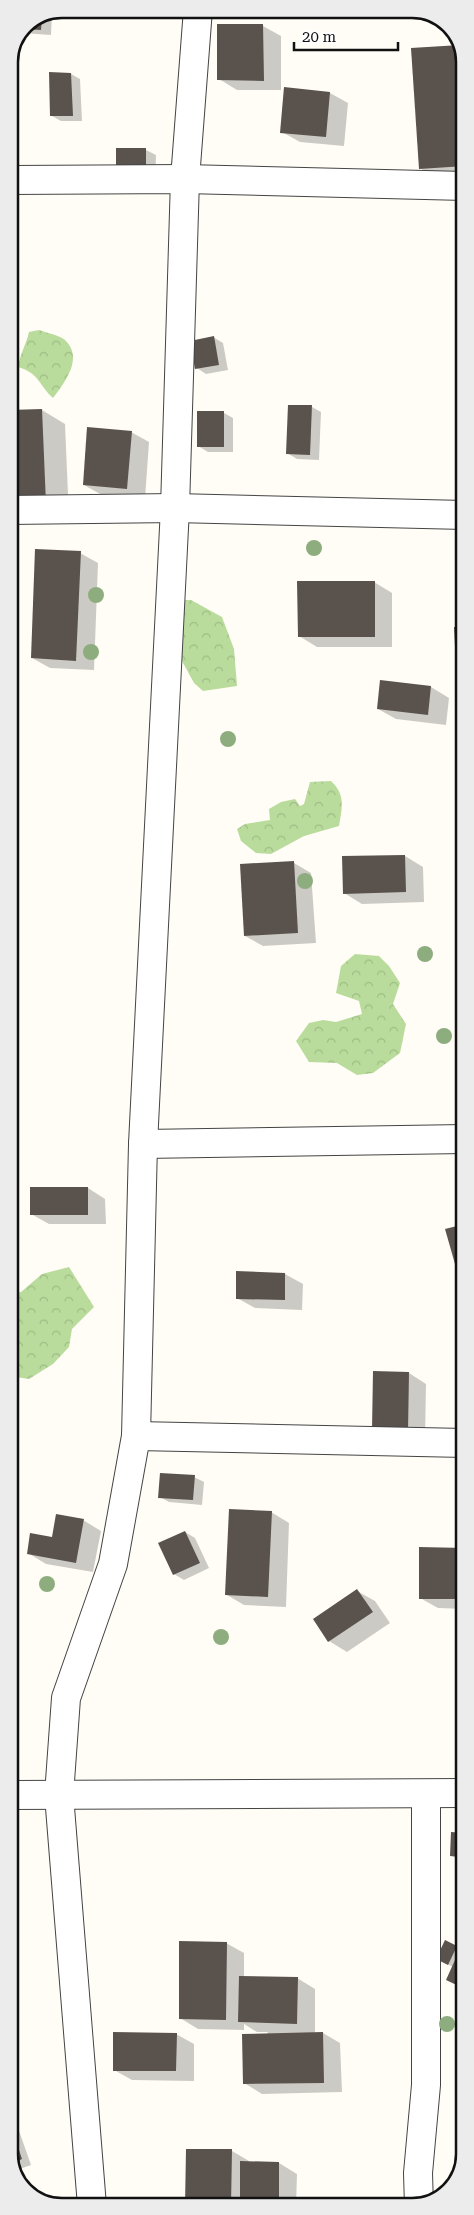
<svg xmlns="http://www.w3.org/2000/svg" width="474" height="2215" viewBox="0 0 474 2215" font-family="'Roboto Serif',serif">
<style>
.forest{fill:url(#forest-crowns)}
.shadow{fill:#0003}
.building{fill:#5a524d}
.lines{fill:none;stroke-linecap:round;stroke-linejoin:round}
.minor-casing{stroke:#444;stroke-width:30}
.tertiary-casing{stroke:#444;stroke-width:30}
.minor{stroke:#fff;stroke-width:28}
.tertiary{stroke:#fff;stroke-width:28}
.tree{fill:#8dad7f}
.rim{fill:none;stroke:#111;stroke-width:2.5}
</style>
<defs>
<pattern id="forest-crowns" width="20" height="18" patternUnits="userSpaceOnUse" patternTransform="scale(1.25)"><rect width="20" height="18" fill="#b9dc9c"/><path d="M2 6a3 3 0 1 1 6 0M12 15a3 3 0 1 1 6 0" fill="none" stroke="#9ebc85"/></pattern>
</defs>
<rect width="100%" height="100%" fill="#fffdf5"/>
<g class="forest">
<path d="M39,330C47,333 59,335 65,340C84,358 65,382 53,398C38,384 39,373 18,367C20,354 26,345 29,332Z"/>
<polygon points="181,600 191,600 222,617 234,649 237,686 203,691 194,683 182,661 173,637"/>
<path d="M331,781C346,795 342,807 339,826L304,836L271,854L256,853L241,841L237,829L245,824L270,820L269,809L281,802L295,799L300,806L304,804L310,782Z"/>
<polygon points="355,954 379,956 389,966 400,983 393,1004 406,1024 400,1053 373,1073 357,1075 337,1063 309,1062 296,1041 309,1023 323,1020 336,1022 362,1014 359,1001 336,993 341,966"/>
<polygon points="69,1267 94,1307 72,1329 69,1347 53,1364 29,1379 9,1376 9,1294 21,1292 42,1274"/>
</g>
<g class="shadow">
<polygon points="52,12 51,35 22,33 22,36 19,36 24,24"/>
<polygon points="263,26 281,36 281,90 237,90 219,79"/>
<polygon points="461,46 465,54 465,180 443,182 420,168 412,49"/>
<polygon points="71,74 80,79 82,121 61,121 52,116"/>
<polygon points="330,93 348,103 344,146 300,142 282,132"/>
<polygon points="117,149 146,150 156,155 155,185"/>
<polygon points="213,337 223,343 228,370 206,374 197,368"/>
<polygon points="312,407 321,412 319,460 297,459 287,453"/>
<polygon points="42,410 65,424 69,517 9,512 9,411"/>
<polygon points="224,413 233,418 233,452 208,452 198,446"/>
<polygon points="131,432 149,442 145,499 102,495 84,485"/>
<polygon points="80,553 98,563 94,670 50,668 32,658"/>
<polygon points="374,582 392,593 392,647 317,647 299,636"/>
<polygon points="381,682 431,687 449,698 446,725 396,719 378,709"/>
<polygon points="405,856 423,867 424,902 362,904 344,893"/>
<polygon points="294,863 311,873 316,943 263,946 245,936"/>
<polygon points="88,1188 105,1199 106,1224 49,1224 31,1214"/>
<polygon points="237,1273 285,1274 303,1284 302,1310 255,1308 237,1298"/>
<polygon points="409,1373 426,1384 425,1440 391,1439"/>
<polygon points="194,1477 204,1482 202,1505 169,1502 160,1497"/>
<polygon points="271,1512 289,1523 286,1607 244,1605 227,1595"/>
<polygon points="83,1520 101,1531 93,1572 46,1564 28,1553"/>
<polygon points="185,1532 195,1538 209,1568 184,1580 174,1574"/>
<polygon points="420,1548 465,1549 465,1609 438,1608 420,1598"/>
<polygon points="357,1591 375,1601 390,1623 347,1652 329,1641 314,1620"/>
<polygon points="452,1833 465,1834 465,1861 451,1856"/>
<polygon points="446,1942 461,1950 464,1944 465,1945 465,1989 448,1980 453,1967 438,1959"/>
<polygon points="226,1943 244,1953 244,1978 297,1978 315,1989 315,2033 323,2033 340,2043 342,2092 262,2094 244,2083 268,2032 257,2032 244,2024 244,2030 198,2029 180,2018"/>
<polygon points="176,2034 194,2044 194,2081 132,2080 114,2070"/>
<polygon points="9,2120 17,2125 31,2165 14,2171 9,2161"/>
<polygon points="232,2151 249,2161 249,2163 279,2163 297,2174 296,2206 186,2206"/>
</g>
<g class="building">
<polygon points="42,17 41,30 22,29 24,24"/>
<polygon points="217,24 263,24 264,81 217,80"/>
<polygon points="460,45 465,54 465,166 419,169 411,48"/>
<polygon points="49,72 71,73 73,116 50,116"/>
<polygon points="284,87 330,92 326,137 280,133"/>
<polygon points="116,148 146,148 146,180 116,179"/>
<polygon points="214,336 219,365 195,369 190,341"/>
<polygon points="288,405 312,405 310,455 286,454"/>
<polygon points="42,409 46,504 9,505 9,410"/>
<rect x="197" y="411" width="27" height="36"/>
<polygon points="87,427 132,431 127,489 83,485"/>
<polygon points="35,549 81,551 76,661 31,658"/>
<polygon points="297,581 375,581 375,637 298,637"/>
<polygon points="454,627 465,627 465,685 457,685"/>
<polygon points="380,680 431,686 428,715 377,709"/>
<polygon points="405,855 406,892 343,894 342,856"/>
<polygon points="294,861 298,933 244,936 240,864"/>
<rect x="30" y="1187" width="58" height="28"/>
<polygon points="465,1224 465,1284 461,1285 445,1229"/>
<polygon points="236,1271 285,1273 285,1300 236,1299"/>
<polygon points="373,1371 409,1372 408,1431 372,1430"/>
<polygon points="160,1473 195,1475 193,1500 158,1498"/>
<polygon points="229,1509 272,1511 268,1597 225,1595"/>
<polygon points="56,1514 84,1519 76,1563 27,1554 30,1533 52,1537"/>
<polygon points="185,1531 200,1563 173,1575 158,1543"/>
<polygon points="419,1547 465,1548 465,1599 419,1599"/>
<polygon points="357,1589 373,1612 328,1642 313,1619"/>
<polygon points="451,1832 465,1833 465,1857 450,1856"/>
<polygon points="445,1940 457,1946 448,1965 436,1959"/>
<polygon points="179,1941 227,1942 226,2020 179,2019"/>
<polygon points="463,1942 465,1943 465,1989 446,1980"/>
<polygon points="239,1976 298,1977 297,2024 238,2022"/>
<polygon points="113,2032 177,2033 176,2071 113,2071"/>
<polygon points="323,2032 324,2083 243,2084 242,2034"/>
<polygon points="10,2123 22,2159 11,2164 9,2161"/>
<polygon points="186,2149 232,2149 231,2206 185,2206"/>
<polygon points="240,2161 279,2162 279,2206 240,2206"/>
</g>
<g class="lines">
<defs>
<g id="minor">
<polyline points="9,180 185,179 465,186"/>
<polyline points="9,510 175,508 465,515"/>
<polyline points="143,1144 465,1139"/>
<polyline points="136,1436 465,1443"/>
<polyline points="92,2206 59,1795 66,1698 113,1564 136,1436 143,1144 175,508 185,179 198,9"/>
<polyline points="419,2206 418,2173 426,2085 426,1794"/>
</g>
<polyline id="tertiary" points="9,1795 465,1793"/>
</defs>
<use href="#minor" class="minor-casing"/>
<use href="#tertiary" class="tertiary-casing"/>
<use href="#minor" class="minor"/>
<use href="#tertiary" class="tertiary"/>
</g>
<g class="tree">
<circle cx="314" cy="548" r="8"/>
<circle cx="96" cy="595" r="8"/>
<circle cx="91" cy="652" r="8"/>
<circle cx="228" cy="739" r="8"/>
<circle cx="305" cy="881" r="8"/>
<circle cx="425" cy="954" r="8"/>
<circle cx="444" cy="1036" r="8"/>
<circle cx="47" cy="1584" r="8"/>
<circle cx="221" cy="1637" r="8"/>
<circle cx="447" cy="2024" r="8"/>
</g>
<path d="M0 0H474V2215H0ZM62 18H412A44 44 0 0 1 456 62V2154A44 44 0 0 1 412 2198H62A44 44 0 0 1 18 2154V62A44 44 0 0 1 62 18Z" fill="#ececec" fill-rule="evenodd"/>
<path class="rim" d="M62 18H412A44 44 0 0 1 456 62V2154A44 44 0 0 1 412 2198H62A44 44 0 0 1 18 2154V62A44 44 0 0 1 62 18Z"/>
<path d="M294 42v8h104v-8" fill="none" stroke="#111111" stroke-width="2.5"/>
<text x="302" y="42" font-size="15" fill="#111111" stroke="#ffffff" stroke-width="4" paint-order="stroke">20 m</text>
</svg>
